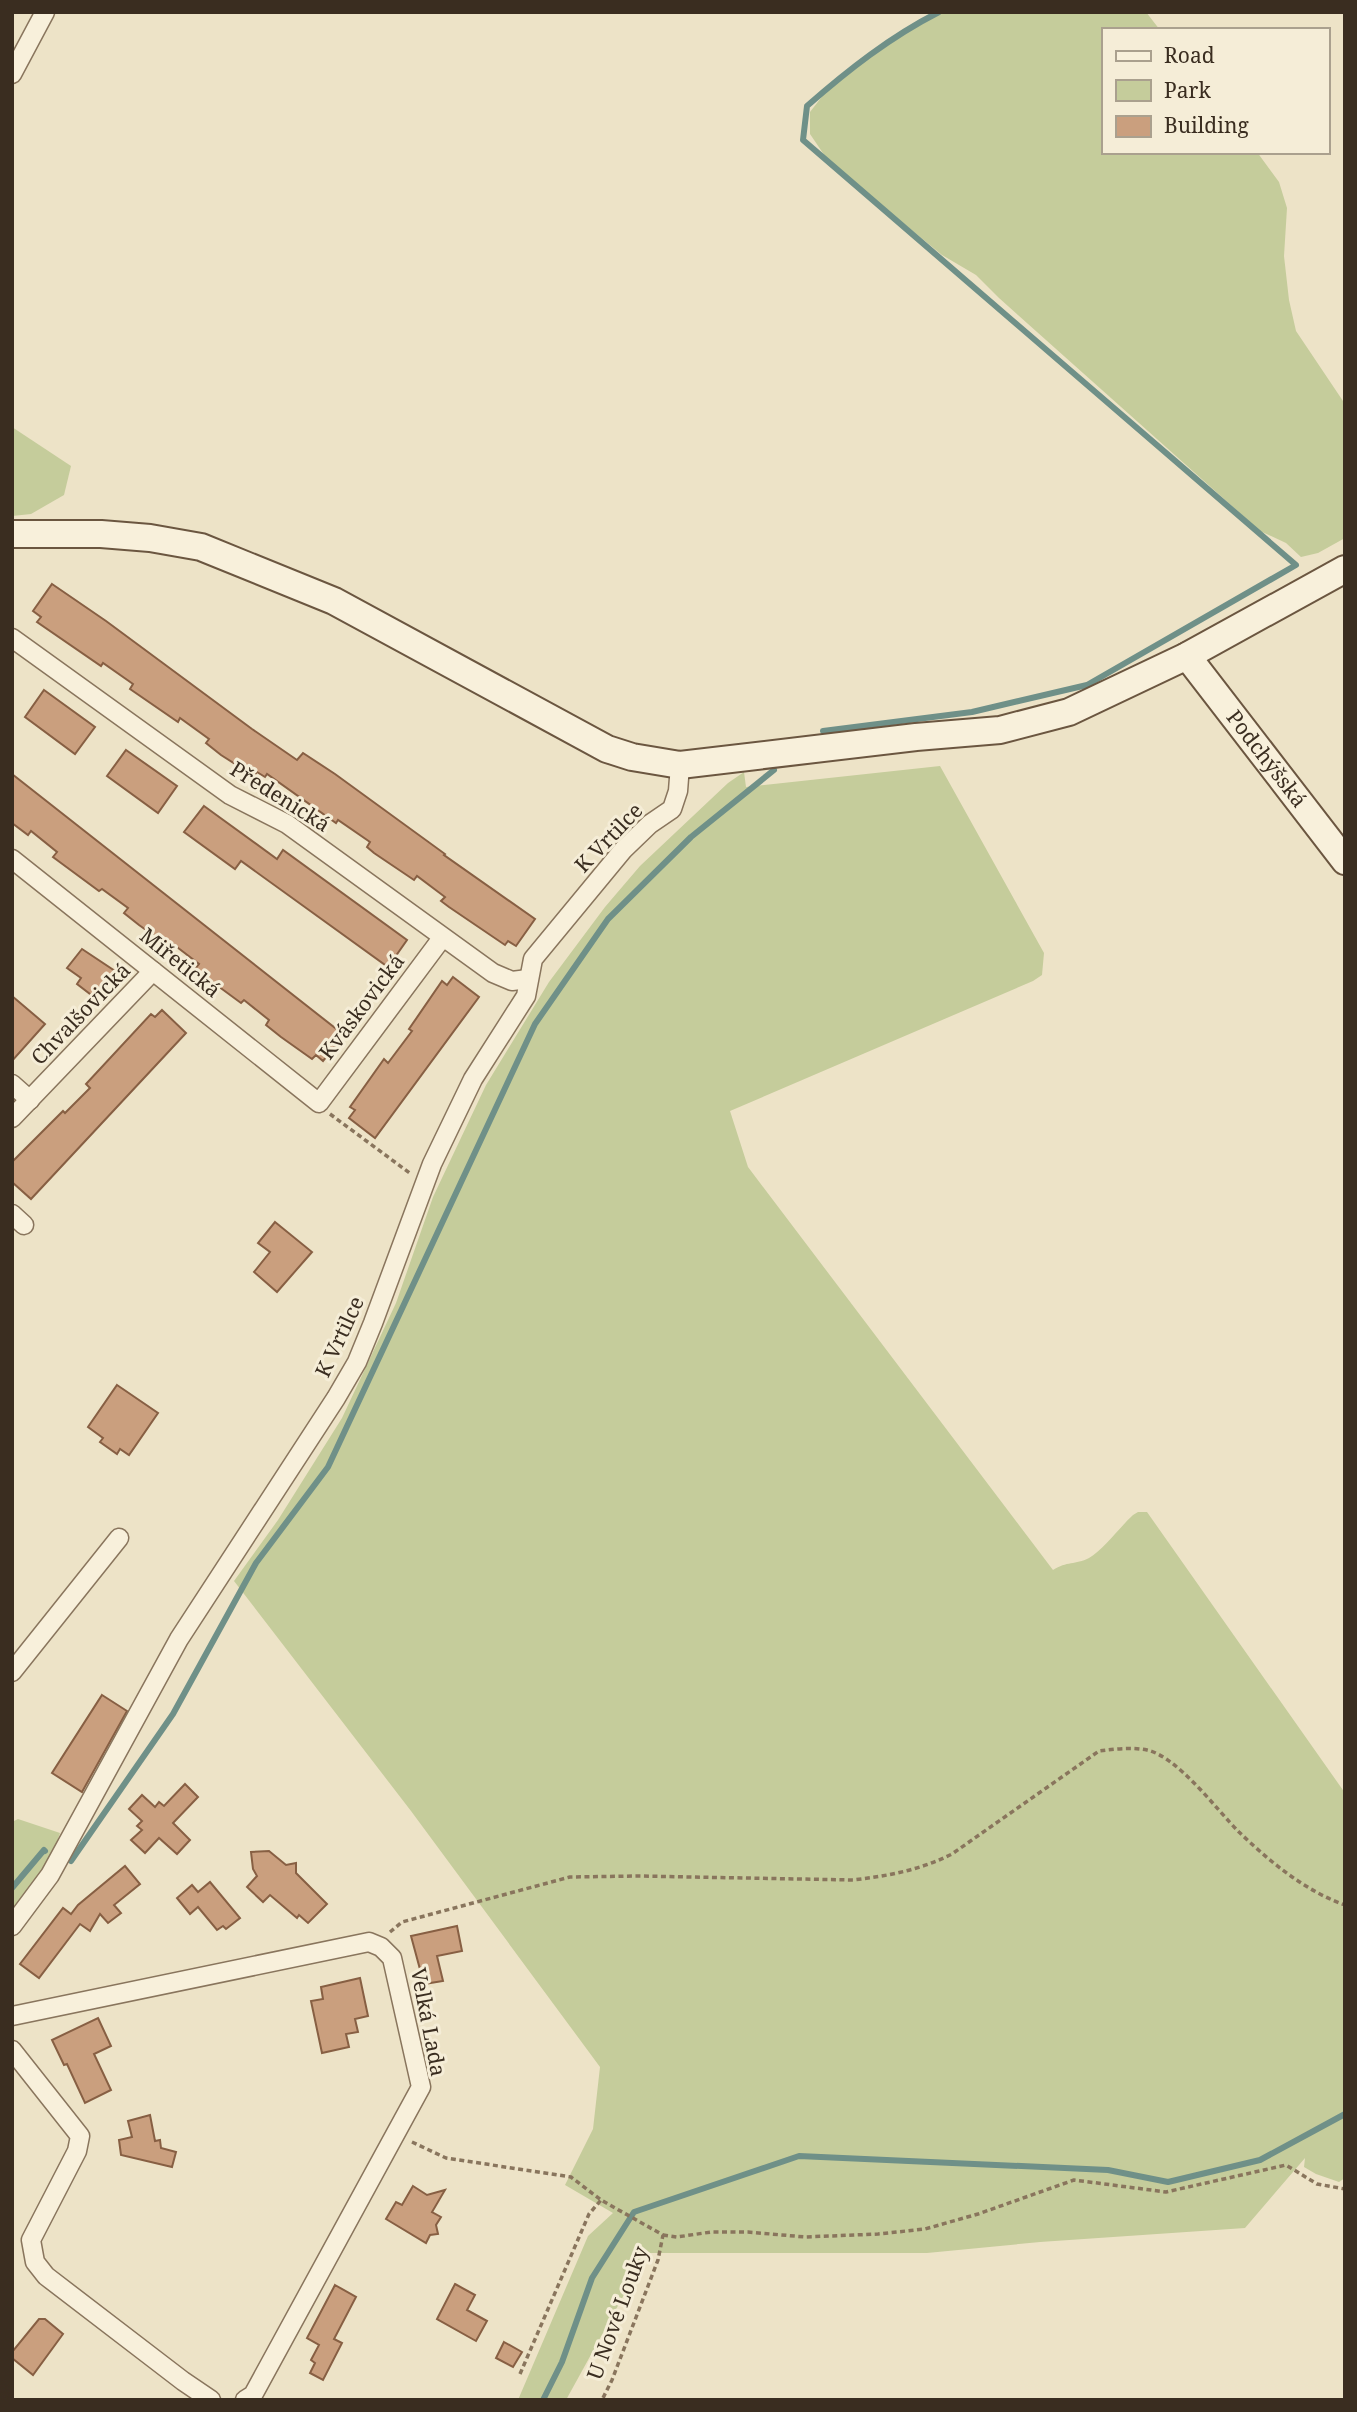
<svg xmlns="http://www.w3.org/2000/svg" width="1357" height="2412" viewBox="0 0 1357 2412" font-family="'Noto Serif',serif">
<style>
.green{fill:#c5cc9b}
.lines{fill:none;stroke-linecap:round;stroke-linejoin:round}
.stream{stroke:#6f9088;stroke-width:6}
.building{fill:#ca9f7e;stroke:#875f43;stroke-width:2}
.street-casing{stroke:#89755d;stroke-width:21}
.secondary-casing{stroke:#6b5640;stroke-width:30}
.path{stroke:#89755d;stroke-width:3.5;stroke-dasharray:5 3.5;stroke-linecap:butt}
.street{stroke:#f8f0db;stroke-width:18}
.secondary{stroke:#f8f0db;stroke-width:26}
.labels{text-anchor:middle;stroke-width:6;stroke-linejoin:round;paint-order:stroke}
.street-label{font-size:21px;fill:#3a2d20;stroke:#f5edd7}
</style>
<rect width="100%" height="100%" fill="#ede3c7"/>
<g class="green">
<polygon points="941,12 1146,12 1160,30 1103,30 1103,152 1257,152 1279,182 1287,208 1284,256 1289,300 1296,331 1345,404 1345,538 1318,553 1301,557 1286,543 1260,531 999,298 976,275 942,255 829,162 810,134 810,112 824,94 870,56 910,28"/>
<polygon points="12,427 71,466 64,495 31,514 12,516"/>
<path d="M940,766L1044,953L1042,975L1033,981L730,1111L748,1167L1053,1570C1067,1561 1075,1565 1089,1558C1103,1550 1120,1527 1133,1515L1138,1512H1147L1345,1793V2178L1339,2182L1316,2174L1304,2167L1305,2158L1245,2228L1040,2242L927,2253H647L566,2400H518L588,2236L613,2213L565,2185L593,2129L600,2067L411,1811L234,1581L278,1520L342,1418L396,1303L433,1197L486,1085L549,982L605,907L640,866L728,783L744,772L746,787Z"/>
<polygon points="18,1819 60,1833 49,1866 12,1930 12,1822"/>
</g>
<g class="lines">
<g class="stream">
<path d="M823,731L972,712L1087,685L1296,565L803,140L807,106C848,70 890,37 939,12"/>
<polyline points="71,1861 173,1714 256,1563 328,1467 535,1024 608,919 691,837 774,770"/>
<polyline points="12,1888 44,1850 45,1851"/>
<polyline points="543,2400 562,2362 592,2278 634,2212 799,2156 1108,2170 1168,2182 1260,2160 1345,2114"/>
</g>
</g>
<g class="building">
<polygon points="52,584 106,621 252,729 297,760 303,753 335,774 445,854 444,855 535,919 516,946 508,941 505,945 449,907 441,901 445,897 417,876 414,880 374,853 367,847 370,842 338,820 336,823 267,774 265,777 257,772 254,776 221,755 206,743 209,739 180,718 178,722 130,689 133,684 103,663 101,666 37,622 41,617 33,611"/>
<polygon points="44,690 95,727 75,754 25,717"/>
<polygon points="126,750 177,786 158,813 107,776"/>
<polygon points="12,774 344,1035 323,1061 316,1055 312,1059 281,1037 266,1025 269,1020 244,1000 241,1003 203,975 195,969 199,964 173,944 170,947 139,925 124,913 128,908 102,889 99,891 61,863 53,857 57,852 31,831 28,835 12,823"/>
<polygon points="204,806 277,859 283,850 407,940 388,967 241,861 235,869 184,832"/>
<polygon points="82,949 115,971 94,997 77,984 81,978 67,968"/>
<polygon points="453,977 479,997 375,1138 349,1118 355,1110 350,1107 384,1059 388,1063 412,1031 409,1029 442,981 447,985"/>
<polygon points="12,996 45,1024 12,1061"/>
<polygon points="162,1010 186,1033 31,1199 12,1182 12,1162 63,1111 65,1113 90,1088 86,1084 151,1014 155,1017"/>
<polygon points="275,1222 312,1252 277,1292 254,1272 270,1252 258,1243"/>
<polygon points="117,1385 158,1413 129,1455 120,1449 117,1454 100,1442 103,1438 88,1427"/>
<polygon points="102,1695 127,1711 82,1792 52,1773"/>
<polygon points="185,1784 198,1797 173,1823 190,1840 177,1854 159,1838 145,1853 131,1840 142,1830 137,1826 142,1821 129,1809 142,1795 155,1807 159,1802 164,1806"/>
<polygon points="269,1851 286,1865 296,1863 296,1873 327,1904 308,1923 299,1915 297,1918 270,1895 263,1902 247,1887 257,1876 253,1869 251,1852"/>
<polygon points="125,1866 140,1884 114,1905 121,1913 108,1923 100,1914 90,1931 80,1924 39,1978 20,1964 63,1908 71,1914 78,1905"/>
<polygon points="210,1882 240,1918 226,1929 223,1926 217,1930 198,1907 190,1914 177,1898 192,1885 198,1892"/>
<polygon points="457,1926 462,1951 437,1956 443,1981 424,1984 411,1936"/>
<polygon points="360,1978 368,2016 355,2019 358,2032 346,2034 349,2047 322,2053 311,2001 323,1999 321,1987"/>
<polygon points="98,2018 111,2046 94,2054 111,2090 85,2103 67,2064 64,2065 52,2040"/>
<polygon points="150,2115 155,2141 160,2140 161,2148 176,2152 172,2167 121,2155 119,2140 132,2137 128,2121"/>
<polygon points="413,2186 427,2195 445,2190 432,2212 441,2217 436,2225 438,2234 430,2235 426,2243 386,2219 396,2202 402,2205"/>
<polygon points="455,2284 475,2295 467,2310 487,2321 476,2341 437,2319"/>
<polygon points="335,2285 356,2297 334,2339 342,2343 323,2380 310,2373 315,2363 311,2360 319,2345 307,2338"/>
<polygon points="39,2319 45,2319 63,2334 33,2375 12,2358 12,2352"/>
<polygon points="504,2342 522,2352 513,2367 496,2358"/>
</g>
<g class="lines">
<defs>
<g id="street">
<polyline points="12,74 45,12"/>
<polyline points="12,638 230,795 287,824 493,973 512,981 528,979"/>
<polyline points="12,859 319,1103 442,938"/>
<polyline points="12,1084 30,1100"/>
<polyline points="12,1118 153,971"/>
<polyline points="12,1214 24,1225"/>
<polyline points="12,1672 119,1538"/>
<polyline points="12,1926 50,1875 179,1639 336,1398 357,1362 373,1323 432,1164 473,1079 526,996 533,959 623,850 650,824 672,809 678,791 680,765"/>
<polyline points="12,2016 369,1942 381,1947 392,1958 421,2087 253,2395 245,2400"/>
<polyline points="12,2050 80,2136 77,2151 31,2240 35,2262 46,2276 183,2381 211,2400"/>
</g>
<g id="secondary">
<polyline points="12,534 101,534 150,538 201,547 334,601 607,749 632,757 680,765 916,737 1000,730 1069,712 1187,656 1345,569"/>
<path id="s1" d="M1187,656L1345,861"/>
</g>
</defs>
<use href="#street" class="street-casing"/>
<use href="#secondary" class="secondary-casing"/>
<g class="path">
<polyline points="330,1114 411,1174"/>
<path d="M390,1932L402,1922L570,1877L638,1876L853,1880C888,1876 920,1870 952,1854L1099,1751C1114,1749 1131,1747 1147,1750C1178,1757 1216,1809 1239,1832C1269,1861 1305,1891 1345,1905"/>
<polyline points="412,2142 446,2158 571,2177 601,2200 663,2235 658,2260 612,2380 602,2400"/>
<polyline points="663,2235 677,2237 711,2232 748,2232 805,2237 878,2234 925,2229 978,2214 1074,2180 1166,2192 1286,2165 1317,2184 1345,2189"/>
<polyline points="520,2374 589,2214 601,2200"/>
</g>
<use href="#street" class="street"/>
<use href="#secondary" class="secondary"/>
</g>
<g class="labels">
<g class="street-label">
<text dy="7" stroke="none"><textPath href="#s1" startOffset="130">Podchýšská</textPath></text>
<text transform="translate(280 797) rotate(32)" y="7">Předenická</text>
<text transform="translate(609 838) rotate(-46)" y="7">K Vrtilce</text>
<text transform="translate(180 963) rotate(39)" y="7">Miřetická</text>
<text transform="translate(362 1007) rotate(-53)" y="7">Kváskovická</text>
<text transform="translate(81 1014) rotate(-46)" y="7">Chvalšovická</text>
<text transform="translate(340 1337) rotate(-65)" y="7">K Vrtilce</text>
<text transform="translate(428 2022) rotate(79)" y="7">Velká Lada</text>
<text transform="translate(618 2313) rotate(-70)" y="7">U Nové Louky</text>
</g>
</g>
<rect width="1357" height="2412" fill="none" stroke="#3a2d20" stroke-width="28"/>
<rect x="1102" y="28" width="228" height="126" fill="#f5edd7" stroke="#aaa08e" stroke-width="2"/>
<rect x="1116" y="51" width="35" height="10" fill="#f8f0db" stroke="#aaa08e" stroke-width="2"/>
<text x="1164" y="63" font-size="21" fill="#3a2d20">Road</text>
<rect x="1116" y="80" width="35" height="21" fill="#c5cc9b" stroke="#aaa08e" stroke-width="2"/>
<text x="1164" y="98" font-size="21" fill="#3a2d20">Park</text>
<rect x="1116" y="116" width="35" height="21" fill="#ca9f7e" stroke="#aaa08e" stroke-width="2"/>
<text x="1164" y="133" font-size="21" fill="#3a2d20">Building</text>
</svg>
